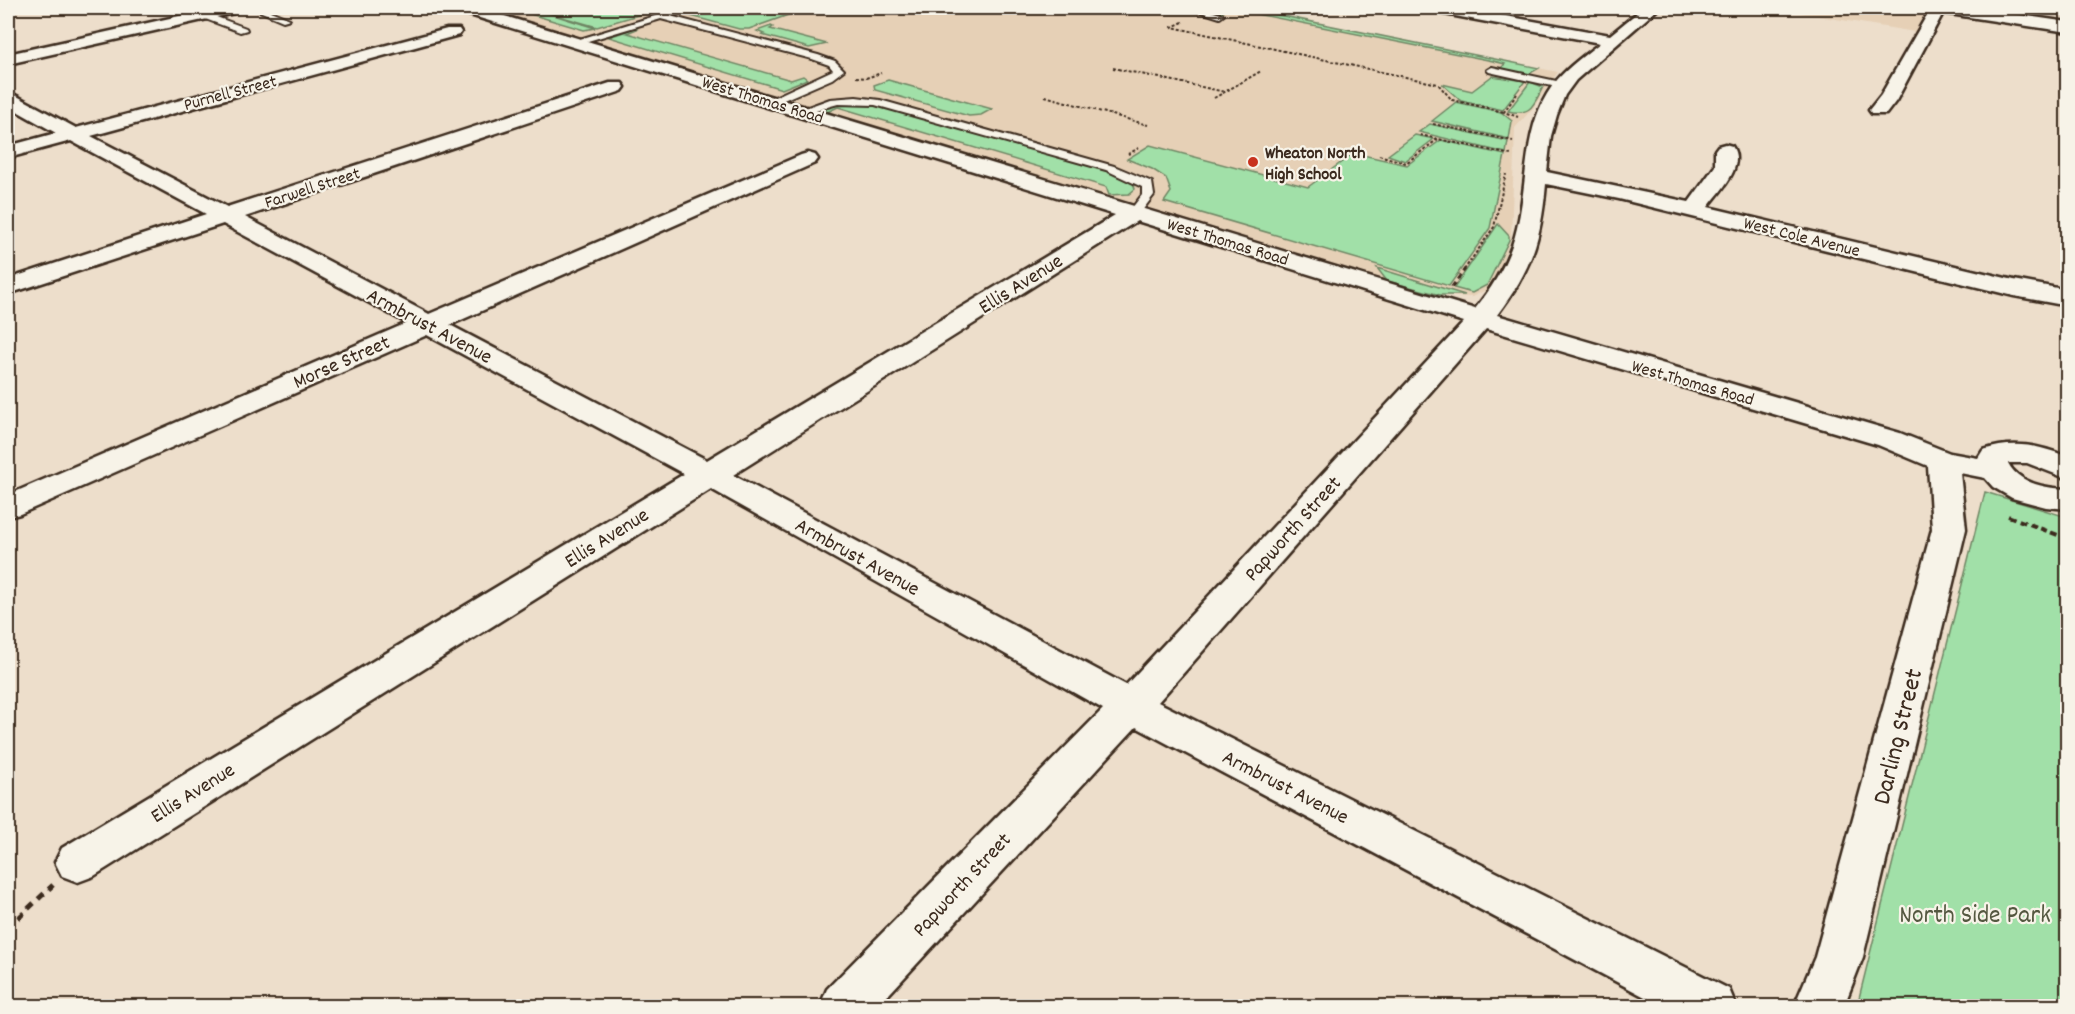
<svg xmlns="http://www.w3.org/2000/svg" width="2075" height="1014" viewBox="0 0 2075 1014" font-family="Dekko,sans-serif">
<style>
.built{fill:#e6d0b6}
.green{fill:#a1e0a8;stroke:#6e8563;stroke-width:1.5}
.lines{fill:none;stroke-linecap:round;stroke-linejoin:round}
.service-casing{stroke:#3b2a1e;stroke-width:4}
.minor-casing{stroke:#3b2a1e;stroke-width:5}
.path-far3{stroke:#3b2a1e;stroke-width:2;stroke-dasharray:3 2;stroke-linecap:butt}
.path-far2{stroke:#3b2a1e;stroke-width:3;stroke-dasharray:5 4;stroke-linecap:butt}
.path-far1{stroke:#3b2a1e;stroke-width:4;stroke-dasharray:7 4.5;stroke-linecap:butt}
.path{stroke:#3b2a1e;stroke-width:5;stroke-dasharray:8 6;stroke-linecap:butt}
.service{fill:#f7f3e8;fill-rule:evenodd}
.minor{fill:#f7f3e8;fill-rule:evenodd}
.poi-dot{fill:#c8321e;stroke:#f7f3e8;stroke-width:2}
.labels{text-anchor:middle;stroke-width:4.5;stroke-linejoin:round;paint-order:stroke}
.far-street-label{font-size:18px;fill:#3b2a1e;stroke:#f7f3e8}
.far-poi-label{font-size:18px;font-weight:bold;fill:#3b2a1e;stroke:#f7f3e8;text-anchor:start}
.street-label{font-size:21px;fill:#3b2a1e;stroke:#f7f3e8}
.near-street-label{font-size:26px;fill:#3b2a1e;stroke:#f7f3e8}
.near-park-label{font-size:26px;fill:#545840;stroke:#f7f3e8}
</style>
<rect width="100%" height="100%" fill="#eddecb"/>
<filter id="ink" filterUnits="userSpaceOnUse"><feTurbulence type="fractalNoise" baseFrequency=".0167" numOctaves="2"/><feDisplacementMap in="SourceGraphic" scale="12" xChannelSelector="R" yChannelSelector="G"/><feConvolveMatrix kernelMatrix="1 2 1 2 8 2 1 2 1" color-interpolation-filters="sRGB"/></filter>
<g filter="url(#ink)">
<g class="built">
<polygon points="480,8 1244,8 1558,72 1533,108 1515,128 1511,239 1492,287 1472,297 1444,296 1385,281"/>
<polygon points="1769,8 1935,8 1921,33"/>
</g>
<g class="green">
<polygon points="510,8 662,8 597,27 538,10 595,28 584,30"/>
<polygon points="709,8 761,8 788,15 749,29 739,29 687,15"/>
<polygon points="1206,8 1244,8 1539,68 1529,74 1503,69 1501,68 1505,64 1493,61 1226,8 1223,12"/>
<polygon points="771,26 773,27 770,29 827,44 809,48 762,35 764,34 757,31"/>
<polygon points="635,28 637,29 627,33 791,80 803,76 807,79 782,89 609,37"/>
<polygon points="1492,76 1525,81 1503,110 1461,101 1442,84 1472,91"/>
<polygon points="888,80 992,109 981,115 969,116 875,90 874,85"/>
<path d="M1530,82L1543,87C1533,106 1531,116 1508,111Z"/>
<polygon points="1456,102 1501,112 1512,121 1509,139 1432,121"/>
<polygon points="834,103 874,103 1119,174 1133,182 1135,189 1129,194 1109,195 1106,187 838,107 827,112 824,109"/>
<polygon points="1430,124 1508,141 1506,153 1419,132"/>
<polygon points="1415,135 1434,139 1405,161 1388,155"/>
<polygon points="1441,140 1505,155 1490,228 1449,286 1164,202 1171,192 1166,178 1152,169 1127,159 1150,145 1308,187 1354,153 1407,165"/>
<polygon points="1498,224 1509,236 1509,240 1487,285 1472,293 1454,288"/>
<polygon points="1377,268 1465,295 1440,295 1387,281"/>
<polygon points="1985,492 2067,517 2067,1006 1857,1006"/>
</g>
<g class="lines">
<defs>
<g id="service">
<polygon points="252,8 263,8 290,19 283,21"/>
<polygon points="681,8 692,8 670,16 818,55 835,61 844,70 832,79 772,105 767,102 768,100 833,70 829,65 812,59 661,19 578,44 570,42"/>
<polygon points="1188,8 1200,8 1224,15 1220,18"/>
<polygon points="203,12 246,28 247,30 240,32 200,17 199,15"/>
<polygon points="1492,67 1561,82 1566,85 1561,88 1489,72 1487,70"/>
<polygon points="856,97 880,100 1114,166 1152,182 1154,195 1138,216 1134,217 1128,213 1142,195 1142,187 1106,170 875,105 838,104 802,114 797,111 830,99"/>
</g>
<g id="minor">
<polygon points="215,8 242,8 234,13 8,64 8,54"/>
<path d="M456,8H478L1475,309C1495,284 1510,259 1517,228C1528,184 1523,134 1547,94C1560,72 1581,58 1600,43L1439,13L1431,8H1462L1610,35L1643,8H1659L1576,80L1565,95L1557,115L1551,136L1547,172L1689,202L1715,166V150L1718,146L1725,144L1732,146C1746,166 1720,191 1708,207L2014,280L2068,290V306L2014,296L1619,199L1546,184C1541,241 1531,270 1497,315L1900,433L1950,453L1978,458L1983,450C2013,440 2039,445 2068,457V479L2027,463H2008C2019,484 2046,488 2068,489V509L2046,507L2012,498L1993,487L1985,478L1960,473L1966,529L1863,957L1844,1006H1794L1815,957L1932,529L1928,466L1878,445L1486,329L1158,702L1729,989L1736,1006H1662L1136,727L878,1006H820L827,989L1103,709L711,489L94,876L78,882L62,876L55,862L62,848L684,474L427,335L20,514L8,517V495L407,323L223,224L8,294V279L206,214L71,141L8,158V146L56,133L8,106V93L15,95L76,128L447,29H459L461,32L459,35L91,136L227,207L610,83H622L625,87L622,91L245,217L429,314L801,155L808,153L815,155L818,159L815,163L450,325L707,460L1115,215L457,11ZM1137,221L1464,322L1126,685L733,475Z"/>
<polygon points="1931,8 1971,8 2068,22 2068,32 1943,13 1896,101 1886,114 1872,114 1869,110 1881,95"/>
</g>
</defs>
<use href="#service" class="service-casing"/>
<use href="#minor" class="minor-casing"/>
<g class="path-far3">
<polyline points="1163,8 1174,10"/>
<polyline points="1183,22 1172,27 1438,84 1452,100 1504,112"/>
<polyline points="1113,68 1225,92"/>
<polyline points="856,77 866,78 881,73"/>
<polyline points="1517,94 1504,112 1518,117"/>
<polyline points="1045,96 1148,125"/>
<polyline points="1214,98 1261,71"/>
<polyline points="1433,124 1513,141"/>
<polyline points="1420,135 1511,155"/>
<polyline points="1128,154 1139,148"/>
<polyline points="1379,155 1406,163 1438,139"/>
<polyline points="1464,270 1494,227 1506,174"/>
</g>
<polyline class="path-far2" points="1452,287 1465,269"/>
<polyline class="path-far1" points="2008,516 2068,539"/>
<polyline class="path" points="8,928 53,885"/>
<use href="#service" class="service"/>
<use href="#minor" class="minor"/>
</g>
</g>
<circle class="poi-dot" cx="1253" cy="162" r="6"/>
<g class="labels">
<g class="far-street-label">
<text transform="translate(230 92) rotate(-15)" y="6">Purnell Street</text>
<text transform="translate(763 99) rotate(17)" y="6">West Thomas Road</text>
<text transform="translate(312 187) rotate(-18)" y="6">Farwell Street</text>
<text transform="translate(1802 236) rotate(14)" y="6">West Cole Avenue</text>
<text transform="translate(1228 241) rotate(17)" y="6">West Thomas Road</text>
<text transform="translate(1693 382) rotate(16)" y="6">West Thomas Road</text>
</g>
<g class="far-poi-label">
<text x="1265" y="158">Wheaton North<tspan x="1265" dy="21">High School</tspan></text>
</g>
<g class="street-label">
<text transform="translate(1020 283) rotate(-32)" y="7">Ellis Avenue</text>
<text transform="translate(430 325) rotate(28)" y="7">Armbrust Avenue</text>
<text transform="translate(341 361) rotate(-24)" y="7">Morse Street</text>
<text transform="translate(1292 528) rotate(-48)" y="7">Papworth Street</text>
<text transform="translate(606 537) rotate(-32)" y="7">Ellis Avenue</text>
<text transform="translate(858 556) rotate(29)" y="7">Armbrust Avenue</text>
<text transform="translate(1286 786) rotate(27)" y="7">Armbrust Avenue</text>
<text transform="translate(192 792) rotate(-32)" y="7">Ellis Avenue</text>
<text transform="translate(961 884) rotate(-47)" y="7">Papworth Street</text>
</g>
<g class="near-street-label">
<text transform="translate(1896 736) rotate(-76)" y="9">Darling Street</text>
</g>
<g class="near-park-label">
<text x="1975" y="922">North Side Park</text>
</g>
</g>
<rect width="2075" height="1014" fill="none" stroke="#f7f3e8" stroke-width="30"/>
<rect x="15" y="15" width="2045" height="984" fill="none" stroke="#3b2a1e" stroke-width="2" filter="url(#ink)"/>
</svg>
